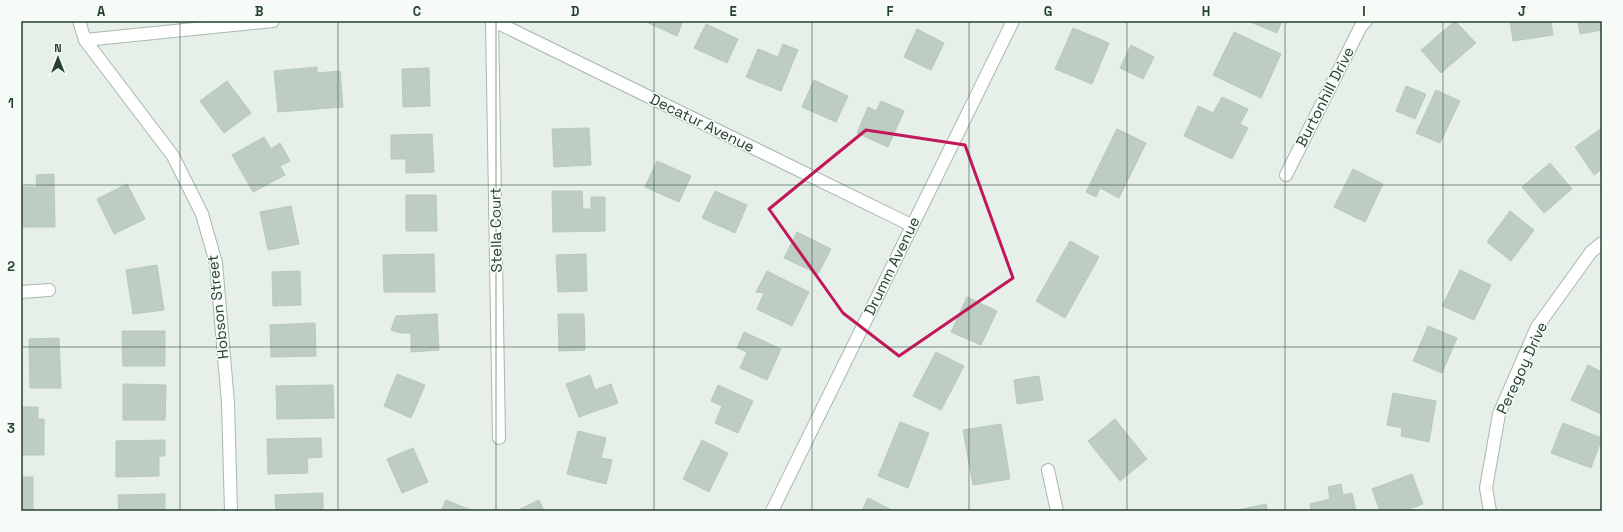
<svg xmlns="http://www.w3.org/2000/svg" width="1623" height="532" viewBox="0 0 1623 532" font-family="'Space Grotesk',sans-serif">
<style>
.building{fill:#becdc3;stroke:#b7c9bd}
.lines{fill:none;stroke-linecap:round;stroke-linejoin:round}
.minor-casing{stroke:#a8b8ad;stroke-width:14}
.minor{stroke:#fff;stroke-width:12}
.marked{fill:none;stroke:#c2185b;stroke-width:3;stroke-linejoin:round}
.grid{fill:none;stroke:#234231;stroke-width:1;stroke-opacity:0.55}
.labels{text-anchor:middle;stroke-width:3;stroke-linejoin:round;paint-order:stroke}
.street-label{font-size:15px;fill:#234231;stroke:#f7fbf8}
.neatline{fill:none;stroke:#234231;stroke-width:1.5}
.grid-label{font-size:13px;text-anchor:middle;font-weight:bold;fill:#234231}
</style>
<rect width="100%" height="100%" fill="#e6efe8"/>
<g class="building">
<polygon points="644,21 683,21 677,36"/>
<polygon points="1248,21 1282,21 1277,33"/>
<polygon points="1455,21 1476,43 1441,73 1421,50"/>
<polygon points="1510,21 1551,21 1553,35 1513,41"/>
<polygon points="1578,21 1602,21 1602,30 1580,34"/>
<polygon points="706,24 738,39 727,63 694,48"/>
<polygon points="1073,28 1109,43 1092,84 1055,69"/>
<polygon points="917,29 944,43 931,70 904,57"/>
<polygon points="1234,32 1281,54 1261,98 1213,75"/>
<polygon points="783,44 798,50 781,91 746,77 758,49 778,57"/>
<polygon points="1131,45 1154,57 1143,79 1120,68"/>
<polygon points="317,67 317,73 340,71 343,107 278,112 274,71"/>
<polygon points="429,68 430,106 403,107 402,69"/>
<polygon points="814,80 848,96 836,122 802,107"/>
<polygon points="227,81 251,113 224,133 200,101"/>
<polygon points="1406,86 1426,94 1415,119 1396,111"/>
<polygon points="1436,90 1460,101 1440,143 1416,133"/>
<polygon points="1222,97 1248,109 1240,124 1248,128 1232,159 1184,136 1198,106 1213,113"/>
<polygon points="881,101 904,111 888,147 857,133 868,107 876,111"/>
<polygon points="589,128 591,165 554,167 552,129"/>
<polygon points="1602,128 1602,169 1594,175 1575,147"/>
<polygon points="1117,129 1146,143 1119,198 1100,188 1096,197 1086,192"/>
<polygon points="432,134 434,172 406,173 406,159 391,159 391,135"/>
<polygon points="264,137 271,149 280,143 290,161 280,166 285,175 253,192 232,155"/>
<polygon points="657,161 691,176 679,202 645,187"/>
<polygon points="1550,163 1572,189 1544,213 1522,187"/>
<polygon points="1353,169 1383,184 1365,222 1334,207"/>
<polygon points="54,174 55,227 30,227 29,187 37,187 36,175"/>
<polygon points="127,184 145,219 114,234 97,199"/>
<polygon points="21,187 29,187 30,227 21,227"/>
<polygon points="552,191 582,191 583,209 591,209 591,197 605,197 605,231 553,232"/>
<polygon points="715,191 747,205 735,233 702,218"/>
<polygon points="406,195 436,195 437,231 406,231"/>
<polygon points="291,206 299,244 268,250 260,212"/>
<polygon points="1510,211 1534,230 1511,261 1487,242"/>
<polygon points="797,232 831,249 818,274 784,258"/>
<polygon points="1070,241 1099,257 1065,318 1036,301"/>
<polygon points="434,254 435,292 384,292 383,255"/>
<polygon points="586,254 587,291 558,292 556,255"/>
<polygon points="157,265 164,310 133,314 126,270"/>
<polygon points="1460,270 1491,285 1474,320 1442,306"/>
<polygon points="300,271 301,305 273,306 272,272"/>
<polygon points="767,271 809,292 792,326 757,309 764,293 756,292"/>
<polygon points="967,297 997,311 981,345 951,332"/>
<polygon points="437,314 439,350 411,352 411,333 400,333 391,330 396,316"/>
<polygon points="558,314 584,314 585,350 559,351"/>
<polygon points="315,323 316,356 271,357 270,325"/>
<polygon points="1428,326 1457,338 1442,373 1413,361"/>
<polygon points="122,331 165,331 165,366 123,366"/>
<polygon points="744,332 781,349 767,380 740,368 747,352 737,348"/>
<polygon points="59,338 61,388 30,388 29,339"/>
<polygon points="936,352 964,366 941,410 913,396"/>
<polygon points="1588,365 1602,372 1601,414 1571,400"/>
<polygon points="397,374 425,385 411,418 384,406"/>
<polygon points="590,375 595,390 611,384 618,403 579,417 566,384"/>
<polygon points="1039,376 1043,400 1017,404 1014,380"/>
<polygon points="123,384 166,385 165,420 123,420"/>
<polygon points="333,385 334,418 277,419 276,386"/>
<polygon points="718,385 753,401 738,433 715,423 722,406 711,401"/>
<polygon points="1393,393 1436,401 1429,442 1401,436 1402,428 1387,425"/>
<polygon points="21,407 38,407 38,419 44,419 44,455 21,455"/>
<polygon points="1115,419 1147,459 1120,481 1088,441"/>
<polygon points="900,422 929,433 908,488 878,476"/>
<polygon points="1563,423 1602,438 1591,468 1551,453"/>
<polygon points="1001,424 1010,479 973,485 963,430"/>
<polygon points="578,431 606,438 601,458 612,460 606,484 567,474"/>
<polygon points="321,438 322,457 307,458 308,473 268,474 267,439"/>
<polygon points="165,440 165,456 159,456 159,476 116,477 116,441"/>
<polygon points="702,440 728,453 709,492 683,479"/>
<polygon points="413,448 428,482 402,493 387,459"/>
<polygon points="1412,474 1423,504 1404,511 1380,511 1372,489"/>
<rect x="21" y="477" width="12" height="34"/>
<polygon points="1341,484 1343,495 1352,493 1356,511 1311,511 1310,504 1330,499 1328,487"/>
<polygon points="323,493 323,510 276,511 275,495"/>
<polygon points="165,494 165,511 119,511 118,495"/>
<polygon points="868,498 894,511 862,511"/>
<polygon points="446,500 473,511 441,511"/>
<polygon points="539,500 544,511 516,511"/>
<polygon points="1266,504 1268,511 1233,511"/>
</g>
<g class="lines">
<defs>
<g id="minor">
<polyline points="79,21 85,40 173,156 202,214 216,263 228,403 231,511"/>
<polyline points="492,21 499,438"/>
<polyline points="494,21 911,225"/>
<polyline points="85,40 273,21"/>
<polyline points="1286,175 1361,26 1366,21"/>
<polyline points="21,292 49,290"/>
<polyline points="1048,470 1057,511"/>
<polyline points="772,511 1013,21"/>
<polyline points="1490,511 1486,488 1499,414 1537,327 1591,252 1602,243"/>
</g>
</defs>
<use href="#minor" class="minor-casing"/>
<use href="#minor" class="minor"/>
</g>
<path class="marked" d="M866,130L965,145L1013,278L899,356L843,313L769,209Z"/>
<path class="grid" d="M180,21V511M338,21V511M496,21V511M654,21V511M812,21V511M969,21V511M1127,21V511M1285,21V511M1443,21V511M21,185H1602M21,347H1602"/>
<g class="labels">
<g class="street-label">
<text transform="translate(1325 97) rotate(-63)" y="5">Burtonhill Drive</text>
<text transform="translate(702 123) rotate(26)" y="5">Decatur Avenue</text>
<text transform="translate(496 230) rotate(-91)" y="5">Stella Court</text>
<text transform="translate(892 266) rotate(-64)" y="5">Drumm Avenue</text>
<text transform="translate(218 307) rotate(-96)" y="5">Hobson Street</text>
<text transform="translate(1522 368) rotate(-65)" y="5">Peregoy Drive</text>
</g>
</g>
<rect width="1623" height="532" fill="none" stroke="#f7fbf8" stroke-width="44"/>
<g transform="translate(58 58)" stroke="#f7fbf8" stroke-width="3" paint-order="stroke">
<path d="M0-3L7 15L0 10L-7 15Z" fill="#234231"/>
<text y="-6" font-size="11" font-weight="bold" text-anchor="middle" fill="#234231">N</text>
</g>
<rect x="22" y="22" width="1579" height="488" class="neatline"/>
<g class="grid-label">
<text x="101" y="16">A</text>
<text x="259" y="16">B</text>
<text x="417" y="16">C</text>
<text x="575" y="16">D</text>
<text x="733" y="16">E</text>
<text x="890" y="16">F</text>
<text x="1048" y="16">G</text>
<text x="1206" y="16">H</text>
<text x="1364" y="16">I</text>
<text x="1522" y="16">J</text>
<text x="11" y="108">1</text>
<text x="11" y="271">2</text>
<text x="11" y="433">3</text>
</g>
</svg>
